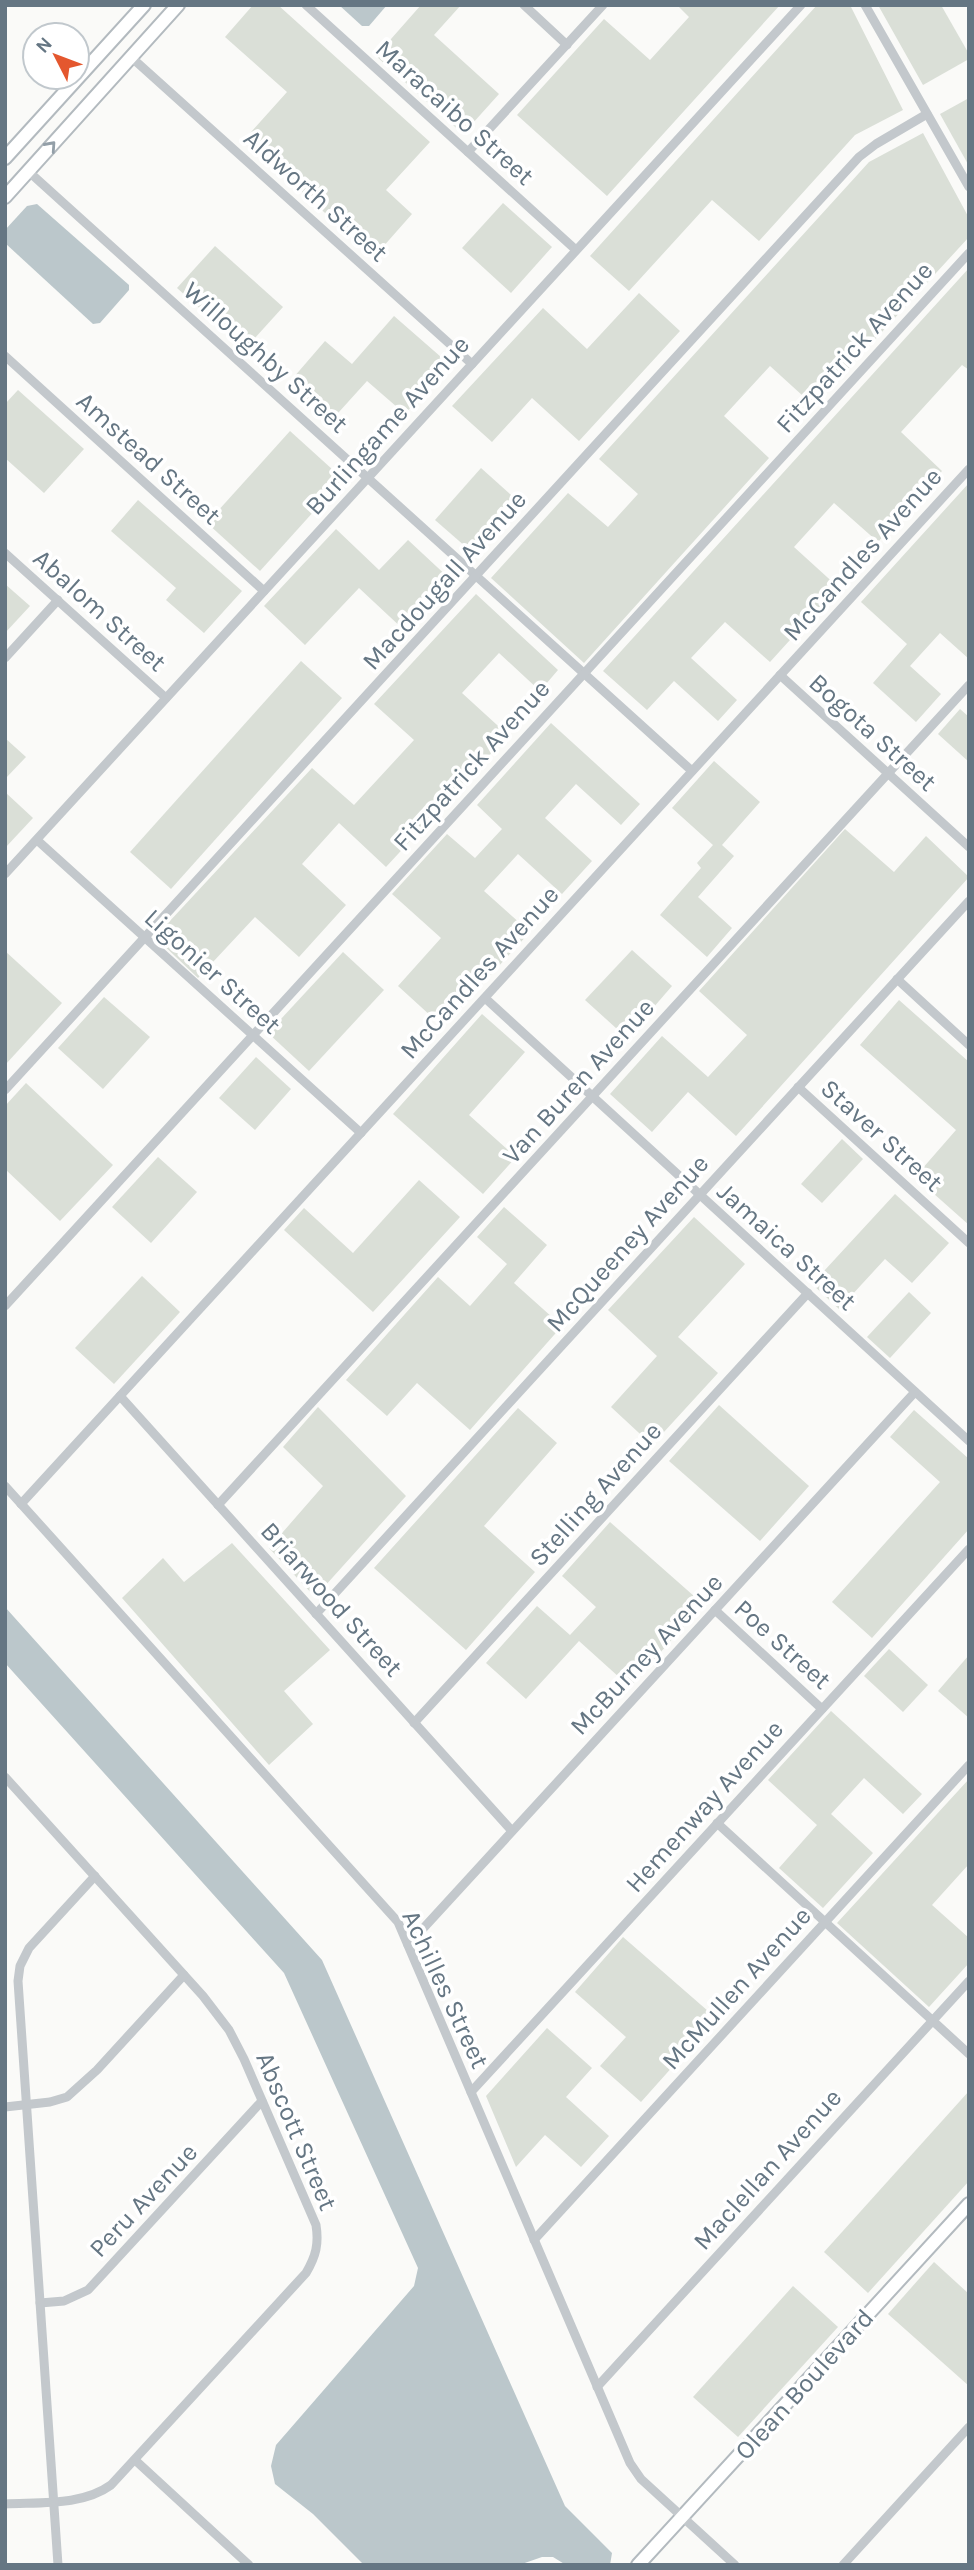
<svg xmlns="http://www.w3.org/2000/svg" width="974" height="2570" viewBox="0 0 974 2570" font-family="Karla,sans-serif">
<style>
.green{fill:#dadfd7}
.water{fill:#bbc7cb}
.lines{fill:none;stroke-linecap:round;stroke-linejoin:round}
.secondary-casing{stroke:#b3babf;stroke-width:16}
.street{stroke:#c3c8cc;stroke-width:9}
.secondary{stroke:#fff;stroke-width:12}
.oneway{stroke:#939fa8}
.labels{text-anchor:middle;stroke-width:7;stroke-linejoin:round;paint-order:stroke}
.street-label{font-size:26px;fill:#657683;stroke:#fff}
</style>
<rect width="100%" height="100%" fill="#fafaf8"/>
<g class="green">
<polygon points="253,5 278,5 430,142 386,190 412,214 374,257 244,140 287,92 225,37"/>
<polygon points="421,5 461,5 434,35 499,94 463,134 376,56"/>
<polygon points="677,5 780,5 607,196 517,115 604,19 650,60 689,17"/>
<polygon points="817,5 850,5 903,110 855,135 759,241 712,200 629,291 590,256"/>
<polygon points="878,5 941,5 969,54 969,59 923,85"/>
<polygon points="969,98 969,166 940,114"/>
<polygon points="923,133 969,218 969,237 814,406 770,366 724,416 769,458 584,663 491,578 568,493 608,527 638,494 599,459 869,162"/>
<polygon points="503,203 552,247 511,293 462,248"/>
<polygon points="215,246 283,307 245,349 177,288"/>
<polygon points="969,268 969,370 962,365 901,432 942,471 878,542 834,503 794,547 838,587 770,662 725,622 691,658 737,700 718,721 674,681 647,710 603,671"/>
<polygon points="639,293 680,331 579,441 532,398 492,442 452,406 543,308 587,349"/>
<polygon points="394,316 449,364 405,414 367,381 329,423 287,385 325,341 352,364"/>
<polygon points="18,390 84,449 44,493 5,458 5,404"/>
<polygon points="290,431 343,479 260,571 207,523"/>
<polygon points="481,468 520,503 474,554 435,520"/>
<polygon points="969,483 969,659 940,633 910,666 941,694 916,722 873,683 907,644 861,602"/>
<polygon points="138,500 242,591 204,633 166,600 176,588 111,531"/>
<polygon points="336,529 379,570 408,540 451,580 404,630 359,588 305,645 264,606"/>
<polygon points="5,584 30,606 5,633"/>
<polygon points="476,594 558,670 540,691 499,653 462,693 508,735 386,867 339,823 302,864 346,905 299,957 255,917 198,978 155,937 312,768 354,805 414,740 374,704"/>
<polygon points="301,661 342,698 171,889 130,852"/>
<polygon points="960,709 969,717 969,762 938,734"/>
<polygon points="551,723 640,804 621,825 576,784 545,818 592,861 562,894 518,854 484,891 530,932 443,1027 398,986 441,938 392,894 447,834 475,858 502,829 477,805"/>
<polygon points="5,738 26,757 5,779"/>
<polygon points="714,761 760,802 722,845 734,856 698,897 732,928 707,957 660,915 701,868 697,863 713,845 672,808"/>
<polygon points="5,792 33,818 5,848"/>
<polygon points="845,829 894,872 926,836 969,877 736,1136 688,1092 652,1132 610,1094 662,1036 708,1077 747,1035 699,991"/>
<polygon points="632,950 672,986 627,1038 585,1000"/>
<polygon points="5,951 62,1003 5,1065"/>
<polygon points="343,952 384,990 309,1071 268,1033"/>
<polygon points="104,997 150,1037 103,1089 58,1048"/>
<polygon points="899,1000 969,1062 969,1225 915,1177 956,1130 860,1045"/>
<polygon points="482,1014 525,1052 469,1115 516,1157 483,1194 393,1114"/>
<polygon points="256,1057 291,1089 255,1130 219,1098"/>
<polygon points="26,1083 113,1165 60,1221 5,1169 5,1106"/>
<polygon points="842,1139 863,1159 822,1203 801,1184"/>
<polygon points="158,1157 197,1192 151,1243 112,1207"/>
<polygon points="419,1180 460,1217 373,1312 284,1230 304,1208 353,1253"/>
<polygon points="895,1194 949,1243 912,1283 885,1259 839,1309 812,1284"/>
<polygon points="504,1207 547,1245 514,1283 562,1326 470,1430 417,1383 387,1416 346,1380 438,1277 470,1306 507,1264 477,1237"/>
<polygon points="694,1217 745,1264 678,1337 718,1373 652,1445 611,1407 657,1356 608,1310"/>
<polygon points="142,1276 180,1312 114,1384 75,1348"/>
<polygon points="909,1292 931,1313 890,1358 867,1337"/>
<polygon points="719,1405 809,1486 760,1541 669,1461"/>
<polygon points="318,1407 406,1496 315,1597 269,1548 323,1486 283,1447"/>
<polygon points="518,1408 557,1443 484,1526 535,1572 466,1650 374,1568"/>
<polygon points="914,1410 969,1459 969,1529 872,1638 832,1602 940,1482 890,1437"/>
<polygon points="610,1522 703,1604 630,1687 579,1641 526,1699 486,1663 537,1606 570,1635 596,1607 562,1576"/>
<polygon points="232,1543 330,1650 284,1691 313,1724 269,1765 122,1598 163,1558 184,1582"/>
<polygon points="889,1649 928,1685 903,1712 864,1676"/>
<polygon points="969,1655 969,1718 938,1691"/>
<polygon points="831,1711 922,1794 903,1814 864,1778 831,1814 873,1853 823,1908 779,1868 817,1825 768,1780"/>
<polygon points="969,1779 969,1864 932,1905 969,1938 969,1963 929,2007 837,1923"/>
<polygon points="623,1937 716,2018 641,2102 600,2066 626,2037 575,1992"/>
<polygon points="547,2028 592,2068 566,2097 609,2136 581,2167 545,2135 516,2167 486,2096"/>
<polygon points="969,2091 969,2181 868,2293 824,2252"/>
<polygon points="934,2262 969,2294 969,2386 888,2314"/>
<polygon points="793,2286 838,2327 738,2437 693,2397"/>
</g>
<g class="water">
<polygon points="339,5 387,5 369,26 362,26"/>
<polygon points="37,204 129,285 129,290 100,323 93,324 5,243 5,230 27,206"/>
<polygon points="5,1607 322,1960 565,2506 612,2553 610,2565 566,2565 553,2557 542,2557 519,2565 364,2565 313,2514 275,2484 271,2466 276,2445 414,2286 418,2268 284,1973 5,1663"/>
</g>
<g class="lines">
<defs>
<g id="secondary">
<polyline points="5,158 144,5"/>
<polyline points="5,197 178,5"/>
<polyline points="638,2565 969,2204"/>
</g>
</defs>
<use href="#secondary" class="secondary-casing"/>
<g class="street">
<polyline points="306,5 576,250"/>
<polyline points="524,5 567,45"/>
<polyline points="865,5 969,187"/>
<polyline points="131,57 472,364"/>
<polyline points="468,152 603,5"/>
<polyline points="28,171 692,771"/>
<polyline points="5,356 264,591"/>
<polyline points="5,553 166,698"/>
<polyline points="5,658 58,600"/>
<polyline points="780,675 969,847"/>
<polyline points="37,840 361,1133"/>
<polyline points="5,874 801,5"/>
<polyline points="897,979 969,1045"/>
<polyline points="485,998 969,1441"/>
<polyline points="798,1087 969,1243"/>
<polyline points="5,1090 859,157 876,144 927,114"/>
<polyline points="5,1306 969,253"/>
<polyline points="120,1396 512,1831"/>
<polyline points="5,1486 398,1922 630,2463 641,2479 735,2565"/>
<polyline points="21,1504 969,469"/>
<polyline points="218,1505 969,685"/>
<polyline points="715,1610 822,1709"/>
<polyline points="316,1614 969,901"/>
<polyline points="414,1723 808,1293"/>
<path d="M5,1777L203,1996L229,2030L244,2059L316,2225C319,2244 316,2256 306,2273L111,2485C82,2506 40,2502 5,2504"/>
<polyline points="717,1823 969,2054"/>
<polyline points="408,1945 915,1392"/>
<polyline points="471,2092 969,1549"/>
<polyline points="5,2107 50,2102 67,2097 97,2070 184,1975"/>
<polyline points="534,2240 969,1765"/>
<polyline points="40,2303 64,2301 88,2290 262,2101"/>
<polyline points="597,2387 969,1981"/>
<polyline points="135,2460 249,2565"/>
<polyline points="58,2565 18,1981 20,1966 29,1948 95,1876"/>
<polyline points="843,2565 969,2427"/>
</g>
<use href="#secondary" class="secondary"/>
</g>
<defs><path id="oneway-chevron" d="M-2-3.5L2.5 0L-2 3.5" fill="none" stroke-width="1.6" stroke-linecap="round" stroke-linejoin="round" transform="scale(1.75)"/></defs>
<use class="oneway" href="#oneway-chevron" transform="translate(51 146) rotate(-48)"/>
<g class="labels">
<g class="street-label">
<text transform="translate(455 112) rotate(42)" y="9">Maracaibo Street</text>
<text transform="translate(316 195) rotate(42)" y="9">Aldworth Street</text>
<text transform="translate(854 347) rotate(-48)" y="9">Fitzpatrick Avenue</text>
<text transform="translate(266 357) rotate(42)" y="9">Willoughby Street</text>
<text transform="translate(387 425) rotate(-48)" y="9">Burlingame Avenue</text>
<text transform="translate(149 458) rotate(42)" y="9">Amstead Street</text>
<text transform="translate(862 554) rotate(-48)" y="9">McCandles Avenue</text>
<text transform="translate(444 580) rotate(-48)" y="9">Macdougall Avenue</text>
<text transform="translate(100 610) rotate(42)" y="9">Abalom Street</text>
<text transform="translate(873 732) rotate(42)" y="9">Bogota Street</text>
<text transform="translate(471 765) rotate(-48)" y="9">Fitzpatrick Avenue</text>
<text transform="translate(213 971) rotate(42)" y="9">Ligonier Street</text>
<text transform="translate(479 972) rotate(-48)" y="9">McCandles Avenue</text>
<text transform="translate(578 1081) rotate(-48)" y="9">Van Buren Avenue</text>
<text transform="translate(882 1135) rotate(42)" y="9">Staver Street</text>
<text transform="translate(627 1243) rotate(-48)" y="9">McQueeney Avenue</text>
<text transform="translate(787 1246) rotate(42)" y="9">Jamaica Street</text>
<text transform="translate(595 1494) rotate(-48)" y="9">Stelling Avenue</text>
<text transform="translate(332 1599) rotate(48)" y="9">Briarwood Street</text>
<text transform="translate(783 1644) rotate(42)" y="9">Poe Street</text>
<text transform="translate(646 1654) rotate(-47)" y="9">McBurney Avenue</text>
<text transform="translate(704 1806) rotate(-48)" y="9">Hemenway Avenue</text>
<text transform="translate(736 1988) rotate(-48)" y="9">McMullen Avenue</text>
<text transform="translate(446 1989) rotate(65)" y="9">Achilles Street</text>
<text transform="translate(297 2131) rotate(67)" y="9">Abscott Street</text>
<text transform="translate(767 2169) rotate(-48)" y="9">Maclellan Avenue</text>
<text transform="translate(143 2200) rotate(-47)" y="9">Peru Avenue</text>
<text transform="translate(804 2384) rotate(-48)" y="9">Olean Boulevard</text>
</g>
</g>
<rect width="974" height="2570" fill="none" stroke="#657683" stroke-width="14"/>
<g transform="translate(56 56) rotate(312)"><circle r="33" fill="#ffffff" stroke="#c1c8cd" stroke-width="2"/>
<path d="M0-5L12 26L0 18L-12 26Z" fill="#e4572e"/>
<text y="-10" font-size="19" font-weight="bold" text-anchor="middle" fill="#657683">N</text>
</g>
</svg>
